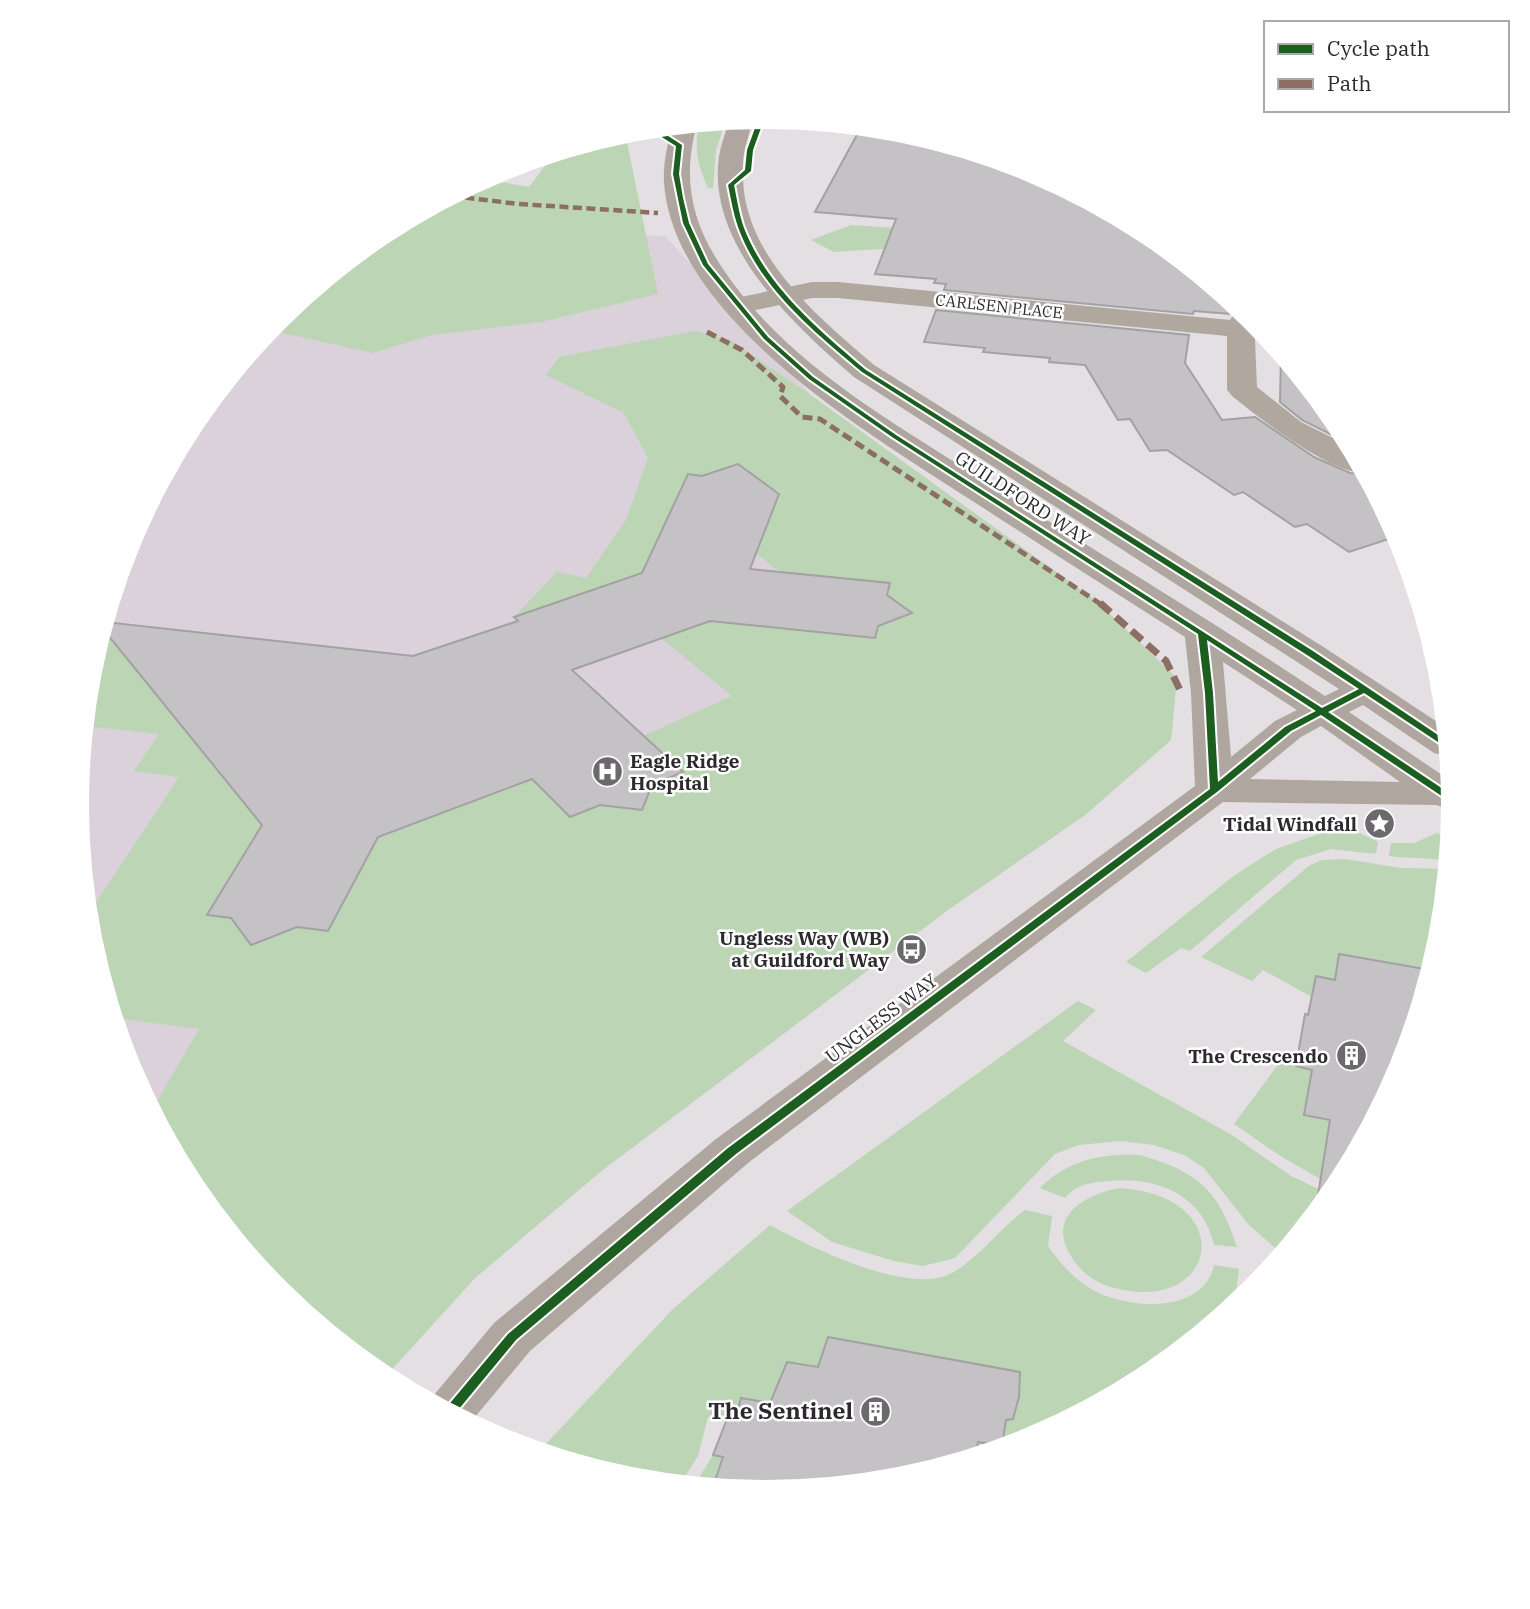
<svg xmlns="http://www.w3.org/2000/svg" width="1530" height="1609" viewBox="0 0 1530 1609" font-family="'IBM Plex Serif',serif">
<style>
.built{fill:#dad1da}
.green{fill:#bbd5b5}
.building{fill:#c4c2c5;stroke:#a3a1a4;stroke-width:2}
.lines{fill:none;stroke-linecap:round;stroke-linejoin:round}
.street{fill:#b0a79f;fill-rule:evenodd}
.secondary{fill:#afa69f;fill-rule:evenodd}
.quiet-far2{stroke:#8d6e63;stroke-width:4.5;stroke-dasharray:9 4.5;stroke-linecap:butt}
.quiet-far1{stroke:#8d6e63;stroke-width:5;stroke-dasharray:10 5;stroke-linecap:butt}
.quiet{stroke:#8d6e63;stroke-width:7;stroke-dasharray:14 7;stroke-linecap:butt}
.cycleway-casing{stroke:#fff;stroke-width:4}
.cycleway{fill:#1b5e20;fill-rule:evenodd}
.labels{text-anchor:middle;stroke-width:5;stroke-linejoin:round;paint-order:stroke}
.far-street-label{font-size:16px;fill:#2c2a2d;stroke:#fff}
.street-label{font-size:19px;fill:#2c2a2d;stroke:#fff}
.poi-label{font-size:19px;font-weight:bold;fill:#2c2a2d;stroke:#fff;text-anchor:end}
.near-poi-label{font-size:23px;font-weight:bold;fill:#2c2a2d;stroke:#fff;text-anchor:end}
</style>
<rect width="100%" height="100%" fill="#e3dfe3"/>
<polygon class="built" points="389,229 665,236 812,396 1095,600 1177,678 1171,740 1085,815 948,910 600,1172 475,1278 385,1377 278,1291 193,1186 129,1067 90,938 77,804 90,670 130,541 193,422 279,318"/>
<g class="green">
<path d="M726,120L716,150L713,188H708C698,165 693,148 700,123Z"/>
<polygon points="625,132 658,294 541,322 432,335 373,353 269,330 279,318 383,232 483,179 529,187 555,153"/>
<polygon points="851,225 1051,238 834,252 811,240"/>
<polygon points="694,331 732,341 812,396 1095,600 1177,678 1171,740 1085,815 948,910 600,1172 475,1278 385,1377 278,1291 193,1186 152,1110 199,1029 114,1018 90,938 88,915 179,777 134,771 159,734 85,726 90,670 100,638 152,644 134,667 262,825 207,915 328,930 378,837 532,779 570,817 600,805 642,810 652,785 683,772 643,736 732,696 661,638 710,621 874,638 878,626 911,613 887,595 890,583 780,572 756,553 780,491 756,488 760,480 738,464 702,476 688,474 642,573 514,617 557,572 586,578 626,520 648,458 624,413 546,375 559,357"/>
<polygon points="1344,825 1378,842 1376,854 1331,849 1296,860 1190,951 1181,948 1146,973 1126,962 1235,875 1276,849"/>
<path d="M1437,833L1450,838L1447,862C1440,858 1402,858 1389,856L1391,843H1414Z"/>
<polygon points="1345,859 1401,868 1447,869 1440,939 1430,970 1339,954 1335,980 1316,977 1312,997 1263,970 1252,981 1201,957 1310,865 1322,860"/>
<polygon points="1078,1001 1096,1010 1063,1041 1232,1135 1291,1176 1331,1195 1282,1254 1248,1224 1204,1168 1184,1155 1154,1145 1120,1141 1079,1145 1055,1154 955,1258 923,1266 894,1261 832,1242 787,1211"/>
<polygon points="1280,1062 1312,1070 1304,1114 1330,1120 1324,1181 1282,1157 1234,1124"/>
<path d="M1139,1155C1197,1171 1219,1190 1237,1247L1214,1245C1203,1195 1157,1176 1109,1181C1093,1182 1076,1184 1065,1198L1040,1188C1068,1160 1101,1153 1139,1155Z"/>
<path d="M1119,1188C1241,1195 1219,1318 1111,1287C1090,1281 1074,1266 1066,1246C1052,1211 1092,1193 1119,1188Z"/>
<path d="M1025,1210L1052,1216L1048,1246C1060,1263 1073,1278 1091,1289C1125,1309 1203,1316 1214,1265L1239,1269L1234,1305L1147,1377L1028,1440L975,1456L978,1442L999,1445L1005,1420L1013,1419L1019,1397L1020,1372L828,1337L818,1367L787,1362L772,1404L741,1399L735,1421L708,1417L698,1456L680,1484C632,1479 586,1470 543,1447L673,1309L770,1225C808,1246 910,1297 952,1273C980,1257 999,1229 1025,1210Z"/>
<polygon points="713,1455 723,1457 713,1487 694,1486"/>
</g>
<g class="building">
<polygon points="897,130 1029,169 1148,233 1236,305 1231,314 1194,311 1193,314 944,290 946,284 934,283 936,279 875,274 896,219 815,212 859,131 895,133"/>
<polygon points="936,310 1189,335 1185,363 1222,420 1255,417 1314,457 1350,473 1365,474 1398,536 1349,552 1307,524 1295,527 1243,492 1234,495 1167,450 1150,451 1130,419 1118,420 1085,365 1049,362 1050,358 983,352 985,348 924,342"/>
<polygon points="1281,354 1337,423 1348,443 1302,420 1280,402"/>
<polygon points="738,464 779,494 750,569 890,583 887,595 912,613 878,626 875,638 710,621 572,670 683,772 652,785 642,810 600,805 570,817 532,779 378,837 328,931 297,927 251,945 231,918 207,915 262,825 103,629 105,622 413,656 518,621 514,617 642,573 688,474 702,476"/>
<polygon points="1339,954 1430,970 1400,1068 1337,1187 1315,1214 1330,1120 1304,1115 1312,1070 1296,1066 1305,1014 1308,1015 1316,976 1335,980"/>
<polygon points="828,1337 1020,1372 1019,1397 1013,1419 1006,1420 1002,1446 978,1442 975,1456 899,1479 765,1492 713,1487 723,1457 713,1455 727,1419 735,1421 741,1398 770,1403 787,1362 818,1367"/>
</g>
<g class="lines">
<path class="street" d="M812,282H838L1230,320L1238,307L1268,338L1255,339L1257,387L1301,422L1351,447L1364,472C1335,477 1255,415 1232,396L1227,390V336L838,298H812L737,314L727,312L723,306L727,300Z"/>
<path class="secondary" d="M752,118C751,130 746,142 744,154C742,165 743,180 744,192C754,265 822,320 874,365L1322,646L1445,727L1447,756L1434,753L1363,705L1349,712L1451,781L1452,810L1436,805L1223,802L748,1163L530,1351L470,1423L429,1401L494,1323L716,1139L1195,786L1191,693L1185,637C1114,592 1042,546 971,500C868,433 674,319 664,183C663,163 667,145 673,126L697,124C682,178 691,222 723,269C785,362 888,419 980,478C1095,551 1212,621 1325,696L1339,689L854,377C794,325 706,245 719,156C721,144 726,132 729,120ZM1223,662L1297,710L1275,721L1231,757ZM1321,726L1400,782L1250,779L1301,737Z"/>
<polyline class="quiet-far2" points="452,196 519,204 658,213"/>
<polyline class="quiet-far1" points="707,332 742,350 783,387 780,396 802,417 820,419 1102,605"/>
<polyline class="quiet" points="1100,603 1166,661 1180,690"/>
<defs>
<path id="cycleway" d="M759,117H765L753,150L751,171L734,185C737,199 739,214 744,228C767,287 819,330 866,370L1313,651L1447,741V748L1364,693L1328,712L1452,795L1453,801H1449L1321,715L1291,731L1217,792L736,1154L516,1340L454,1415L445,1409L508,1334L728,1148L1210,789L1205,693L1198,634L892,437L809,379L764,339L703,265L683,223L673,174L676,146L660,136L661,127L667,126L665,134L682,145L679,174L683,198L689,223L708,264L768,337L813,377L896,435L1322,708L1359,689L1307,655L862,372C814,332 760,288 738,227C733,213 731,199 728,185L745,170L747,150ZM1207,640L1316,711L1285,727L1218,782L1213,693Z"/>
</defs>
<use href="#cycleway" class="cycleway-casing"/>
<use href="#cycleway" class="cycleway"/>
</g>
<defs>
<symbol id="hospital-disc" viewBox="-11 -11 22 22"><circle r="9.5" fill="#6c696d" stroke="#fff"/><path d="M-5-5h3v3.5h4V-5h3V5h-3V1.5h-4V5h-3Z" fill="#fff"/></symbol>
<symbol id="sight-disc" viewBox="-11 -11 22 22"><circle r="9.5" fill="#6c696d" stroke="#fff"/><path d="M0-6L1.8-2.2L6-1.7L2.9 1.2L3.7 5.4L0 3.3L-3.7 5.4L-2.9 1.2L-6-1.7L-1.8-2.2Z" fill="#fff"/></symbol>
<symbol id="bus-disc" viewBox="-11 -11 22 22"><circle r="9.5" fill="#6c696d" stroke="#fff"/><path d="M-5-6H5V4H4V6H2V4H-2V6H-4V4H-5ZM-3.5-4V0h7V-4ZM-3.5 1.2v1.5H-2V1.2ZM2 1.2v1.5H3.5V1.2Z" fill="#fff"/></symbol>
<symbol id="building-disc" viewBox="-11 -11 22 22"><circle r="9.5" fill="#6c696d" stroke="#fff"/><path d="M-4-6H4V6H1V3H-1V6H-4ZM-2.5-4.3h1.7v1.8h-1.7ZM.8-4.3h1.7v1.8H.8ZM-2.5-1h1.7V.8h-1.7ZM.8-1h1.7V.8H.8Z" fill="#fff"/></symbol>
</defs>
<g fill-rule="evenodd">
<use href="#hospital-disc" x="590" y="754" width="35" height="35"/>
<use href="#sight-disc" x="1362" y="806" width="35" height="35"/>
<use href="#bus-disc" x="894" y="932" width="35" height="35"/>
<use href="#building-disc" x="1334" y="1038" width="35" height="35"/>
<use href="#building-disc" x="858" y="1394" width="35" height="35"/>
</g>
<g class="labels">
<g class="far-street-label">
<text transform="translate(999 306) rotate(6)" y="6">CARLSEN PLACE</text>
</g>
<g class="street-label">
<text transform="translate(1023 498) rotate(33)" y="7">GUILDFORD WAY</text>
<text transform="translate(881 1018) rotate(-37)" y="7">UNGLESS WAY</text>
</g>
<g class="poi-label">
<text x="630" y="768" text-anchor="start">Eagle Ridge<tspan x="630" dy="22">Hospital</tspan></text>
<text x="1357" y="831">Tidal Windfall</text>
<text x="889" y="945">Ungless Way (WB)<tspan x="889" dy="22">at Guildford Way</tspan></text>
<text x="1328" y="1063">The Crescendo</text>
</g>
<g class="near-poi-label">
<text x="853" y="1419">The Sentinel</text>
</g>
</g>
<path d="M0 0H1530V1609H0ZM764 129H766A675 675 0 0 1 1441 804V805A675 675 0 0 1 766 1480H764A675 675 0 0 1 89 805V804A675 675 0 0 1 764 129Z" fill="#fff" fill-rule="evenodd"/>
<rect x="1264" y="21" width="245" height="91" fill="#ffffff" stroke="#abaaab" stroke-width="2"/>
<rect x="1278" y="44" width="35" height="10" fill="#1b5e20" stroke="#abaaab" stroke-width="2"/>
<text x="1327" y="56" font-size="21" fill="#2c2a2d">Cycle path</text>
<rect x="1278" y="79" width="35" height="10" fill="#8d6e63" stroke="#abaaab" stroke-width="2"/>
<text x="1327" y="91" font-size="21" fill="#2c2a2d">Path</text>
</svg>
